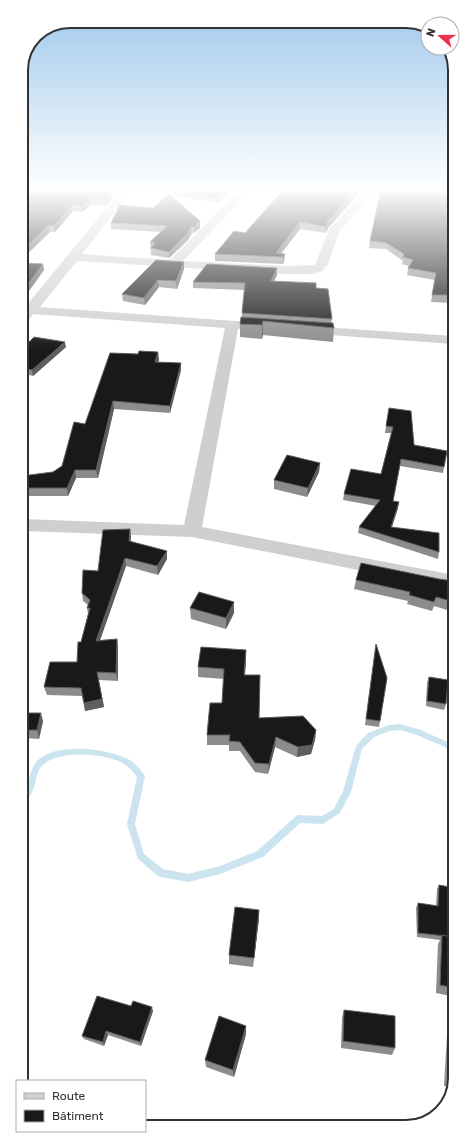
<svg xmlns="http://www.w3.org/2000/svg" width="476" height="1148" viewBox="0 0 476 1148" font-family="Rubik,sans-serif">
<style>
.lines{fill:none;stroke-linecap:round;stroke-linejoin:round}
.stream{fill:#cce4ef;fill-rule:evenodd}
.minor{fill:#cfcfcf;fill-rule:evenodd}
.wall{fill:#8c8c8c}
.shaded-wall{fill:#5e5e5e}
.building{fill:#191919;stroke:#5e5e5e}
.rim{fill:none;stroke:#323232;stroke-width:2}
</style>
<rect width="100%" height="100%" fill="#fff"/>
<g class="lines">
<path class="stream" d="M400,724L421,730L454,745V751L417,735L400,730L389,731L374,737L362,749L351,792L340,813L323,824L300,823L263,857L220,874L188,882L161,877L158,876L138,859L127,824L137,777C133,772 129,767 124,764C106,753 56,749 41,767C36,772 36,783 33,790C31,795 28,799 26,803L23,804C23,801 22,798 23,795C23,792 26,788 28,784C30,776 31,768 37,761C55,742 106,748 128,759C134,762 141,770 145,776L135,824L144,854L163,869L188,874L220,866L257,851L295,817L298,815L322,816L334,809L343,791L356,746L368,733L389,725Z"/>
<g class="minor">
<polygon points="122,189 133,189 82,254 170,260 241,189 252,189 183,261 288,266 314,265 316,263 329,229 367,189 378,189 340,230 328,264 322,271 312,274 288,274 77,261 40,307 249,322 251,325 249,328 238,329 202,527 454,575 454,589 192,537 22,531 22,519 184,525 225,328 33,314 29,320 22,320 22,311"/>
<polygon points="308,326 453,336 453,344 303,333 301,330 303,327"/>
</g>
</g>
<g class="wall">
<polygon points="21,189 116,189 111,200 106,206 91,205 82,212 73,211 55,232 50,232 22,259"/>
<polygon points="177,189 231,189 219,203 175,196 175,191"/>
<polygon points="284,189 363,189 328,228 326,233 300,229 281,254 285,254 284,261 283,264 215,261 215,254 245,233"/>
<polygon points="453,189 453,216 448,215 452,259 451,266 453,275 453,303 431,302 435,280 407,275 408,268 409,266 402,264 403,261 386,249 369,248 370,241"/>
<polygon points="111,223 200,228 194,233 192,233 188,240 169,258 151,255 150,242 161,232 111,229"/>
<polygon points="184,262 184,269 177,289 159,287 145,305 123,301 122,294"/>
<polygon points="22,263 43,264 44,270 26,295 22,295"/>
<polygon points="277,275 274,281 316,288 332,319 331,323 334,328 333,342 263,335 262,339 240,337 240,324 242,317 244,290 193,288 193,282"/>
<polygon points="66,347 33,376 22,373 22,349"/>
<polygon points="158,352 159,360 158,362 181,363 181,370 170,413 114,409 98,478 76,478 68,496 22,496 22,476 53,472 62,466 85,424"/>
<polygon points="453,363 453,377 448,375 450,365"/>
<polygon points="389,408 414,445 447,451 443,473 400,466 393,501 398,508 392,527 439,552 438,559 358,533 359,527 376,506 343,500 344,494 381,474 391,433 385,433"/>
<polygon points="320,463 319,472 307,497 274,489 274,480"/>
<polygon points="130,529 131,537 131,542 167,551 167,559 158,575 126,566 100,640 117,639 118,648 118,681 99,680 104,707 85,711 82,696 47,695 44,687 77,662 81,642 88,614 87,608 88,605 83,601 82,593"/>
<polygon points="439,579 454,581 454,612 434,606 432,611 407,604 408,601 354,589 356,580"/>
<polygon points="190,608 234,613 226,629 191,619"/>
<polygon points="376,644 387,678 379,727 365,725"/>
<polygon points="246,660 245,675 259,718 316,730 315,740 311,754 297,757 275,747 268,774 255,772 240,751 229,751 229,745 207,745 207,735 222,703 224,679 198,677 198,667"/>
<polygon points="429,677 446,704 444,710 426,706 427,683"/>
<polygon points="23,713 43,721 39,739 23,738"/>
<polygon points="439,885 453,937 455,938 455,997 436,993 438,944 440,940 417,937 416,908 418,903 436,906 437,889"/>
<polygon points="259,910 259,919 253,967 229,964 229,955"/>
<polygon points="131,1006 153,1011 141,1046 108,1035 104,1046 84,1039 82,1036"/>
<polygon points="344,1010 395,1048 392,1055 341,1048 342,1018"/>
<polygon points="246,1026 246,1034 234,1077 206,1067 205,1060"/>
<polygon points="451,1027 455,1078 452,1087 444,1086 447,1035"/>
</g>
<g class="shaded-wall">
<polygon points="113,189 116,189 111,200 106,206 105,200"/>
<polygon points="227,189 231,189 219,203 218,198"/>
<polygon points="357,189 363,189 328,228 326,233 326,227 328,221"/>
<polygon points="91,199 91,205 82,212 82,206"/>
<polygon points="73,204 73,211 55,232 54,226"/>
<polygon points="200,221 200,228 194,233 194,227"/>
<polygon points="300,222 300,229 278,257 276,253"/>
<polygon points="49,225 50,232 22,259 22,251"/>
<polygon points="191,227 192,233 188,240 169,258 169,252"/>
<polygon points="285,254 284,261 283,264 283,257"/>
<polygon points="184,262 184,269 177,289 176,281"/>
<polygon points="43,264 44,270 26,295 25,288"/>
<polygon points="277,268 277,275 271,287 271,281"/>
<polygon points="158,280 159,287 145,305 144,298"/>
<polygon points="263,321 263,335 262,339 262,325"/>
<polygon points="65,342 66,347 33,376 32,370"/>
<polygon points="158,352 159,360 155,369 155,362"/>
<polygon points="181,363 181,370 170,413 170,406"/>
<polygon points="113,401 114,409 98,478 96,470"/>
<polygon points="320,463 319,472 307,497 308,488"/>
<polygon points="75,470 76,478 68,496 67,488"/>
<polygon points="399,502 398,508 390,533 391,527"/>
<polygon points="130,529 131,537 130,549 129,541"/>
<polygon points="167,551 167,559 158,575 157,566"/>
<polygon points="125,558 126,566 97,649 96,641"/>
<polygon points="234,602 234,613 226,629 226,618"/>
<polygon points="117,639 118,648 118,681 116,673"/>
<polygon points="246,650 246,660 244,685 244,675"/>
<polygon points="97,672 104,707 85,711 84,703"/>
<polygon points="41,713 43,721 39,739 37,730"/>
<polygon points="316,730 315,740 311,754 297,757 298,747"/>
<polygon points="276,737 275,747 268,774 269,764"/>
<polygon points="259,910 259,919 253,967 254,958"/>
<polygon points="152,1007 153,1011 141,1046 140,1042"/>
<polygon points="246,1026 246,1034 234,1077 233,1070"/>
<polygon points="106,1031 108,1035 104,1046 103,1042"/>
</g>
<g class="building">
<polygon points="21,189 113,189 111,193 105,200 91,199 82,206 73,204 54,226 49,225 22,251"/>
<polygon points="177,189 227,189 218,198 175,191"/>
<polygon points="284,189 357,189 328,221 326,227 300,222 276,253 285,254 283,257 215,254 234,231 245,233"/>
<polygon points="381,189 453,189 453,209 447,208 452,259 449,259 453,275 453,295 432,295 436,273 408,268 413,260 403,257 404,254 386,243 370,241"/>
<polygon points="169,194 200,221 194,227 191,227 188,233 169,252 151,248 155,243 150,242 167,226 111,223 120,205 153,208"/>
<polygon points="156,260 184,262 176,281 158,280 144,298 122,294"/>
<polygon points="22,263 43,264 25,288 22,288"/>
<polygon points="207,264 277,268 271,281 316,283 316,288 328,289 332,319 242,313 245,283 193,282"/>
<polygon points="241,317 333,323 334,328 263,321 262,325 240,324"/>
<polygon points="34,337 65,342 32,370 22,368 22,349"/>
<polygon points="139,351 158,352 155,362 181,363 170,406 113,401 96,470 75,470 67,488 22,488 22,476 53,472 62,466 74,422 85,424 110,353 138,354"/>
<polygon points="453,363 453,366 450,365"/>
<polygon points="389,408 411,411 414,445 447,451 444,467 401,459 393,501 399,502 391,527 439,533 439,552 359,527 380,500 344,494 351,469 381,474 393,427 386,426"/>
<polygon points="287,455 320,463 308,488 274,480"/>
<polygon points="130,529 129,541 167,551 157,566 125,558 96,641 117,639 116,673 97,672 102,699 84,703 81,688 44,687 50,662 77,662 78,642 81,642 90,608 87,608 90,600 82,593 83,570 98,571 103,530"/>
<polygon points="361,563 439,579 454,581 454,602 436,597 434,602 409,595 410,592 356,580"/>
<polygon points="199,592 234,602 226,618 190,608"/>
<polygon points="376,644 387,678 380,721 366,719"/>
<polygon points="201,647 246,650 244,675 260,675 259,718 303,716 316,730 312,745 298,747 276,737 269,764 255,763 240,742 229,741 230,735 207,735 210,703 222,703 224,669 198,667"/>
<polygon points="429,677 448,680 446,704 427,701"/>
<polygon points="23,713 41,713 37,730 23,730"/>
<polygon points="439,885 455,888 455,906 453,937 418,933 418,903 438,906"/>
<polygon points="235,907 259,910 254,958 229,955"/>
<polygon points="442,935 455,938 455,988 440,985"/>
<polygon points="97,996 131,1006 133,1001 152,1007 140,1042 106,1031 103,1042 82,1036"/>
<polygon points="344,1010 395,1016 395,1048 343,1041"/>
<polygon points="219,1016 246,1026 233,1070 205,1060"/>
<polygon points="451,1027 455,1028 455,1078 454,1080 448,1079"/>
</g>
<linearGradient id="sky" x2="0" y2="1"><stop stop-color="#9dc7eb"/><stop offset="0.54" stop-color="#fff"/><stop offset="1" stop-color="#fff" stop-opacity="0"/></linearGradient>
<rect width="476" height="350" fill="url(#sky)"/>
<path d="M0 0H476V1148H0ZM70 28H406A42 42 0 0 1 448 70V1078A42 42 0 0 1 406 1120H70A42 42 0 0 1 28 1078V70A42 42 0 0 1 70 28Z" fill="#fff" fill-rule="evenodd"/>
<path class="rim" d="M70 28H406A42 42 0 0 1 448 70V1078A42 42 0 0 1 406 1120H70A42 42 0 0 1 28 1078V70A42 42 0 0 1 70 28Z"/>
<rect x="16" y="1080" width="130" height="52" fill="#ffffff" stroke="#adadad"/>
<rect x="24" y="1093" width="20" height="6" fill="#cfcfcf" stroke="#adadad"/>
<text x="52" y="1100" font-size="12" fill="#323232">Route</text>
<rect x="24" y="1110" width="20" height="12" fill="#191919" stroke="#adadad"/>
<text x="52" y="1120" font-size="12" fill="#323232">Bâtiment</text>
<g transform="translate(440 36) rotate(291)"><circle r="19" fill="#ffffff" stroke="#adadad"/>
<path d="M0-3L7 15L0 10L-7 15Z" fill="#ed2f50"/>
<text y="-6" font-size="11" font-weight="bold" text-anchor="middle" fill="#323232">N</text>
</g>
</svg>
